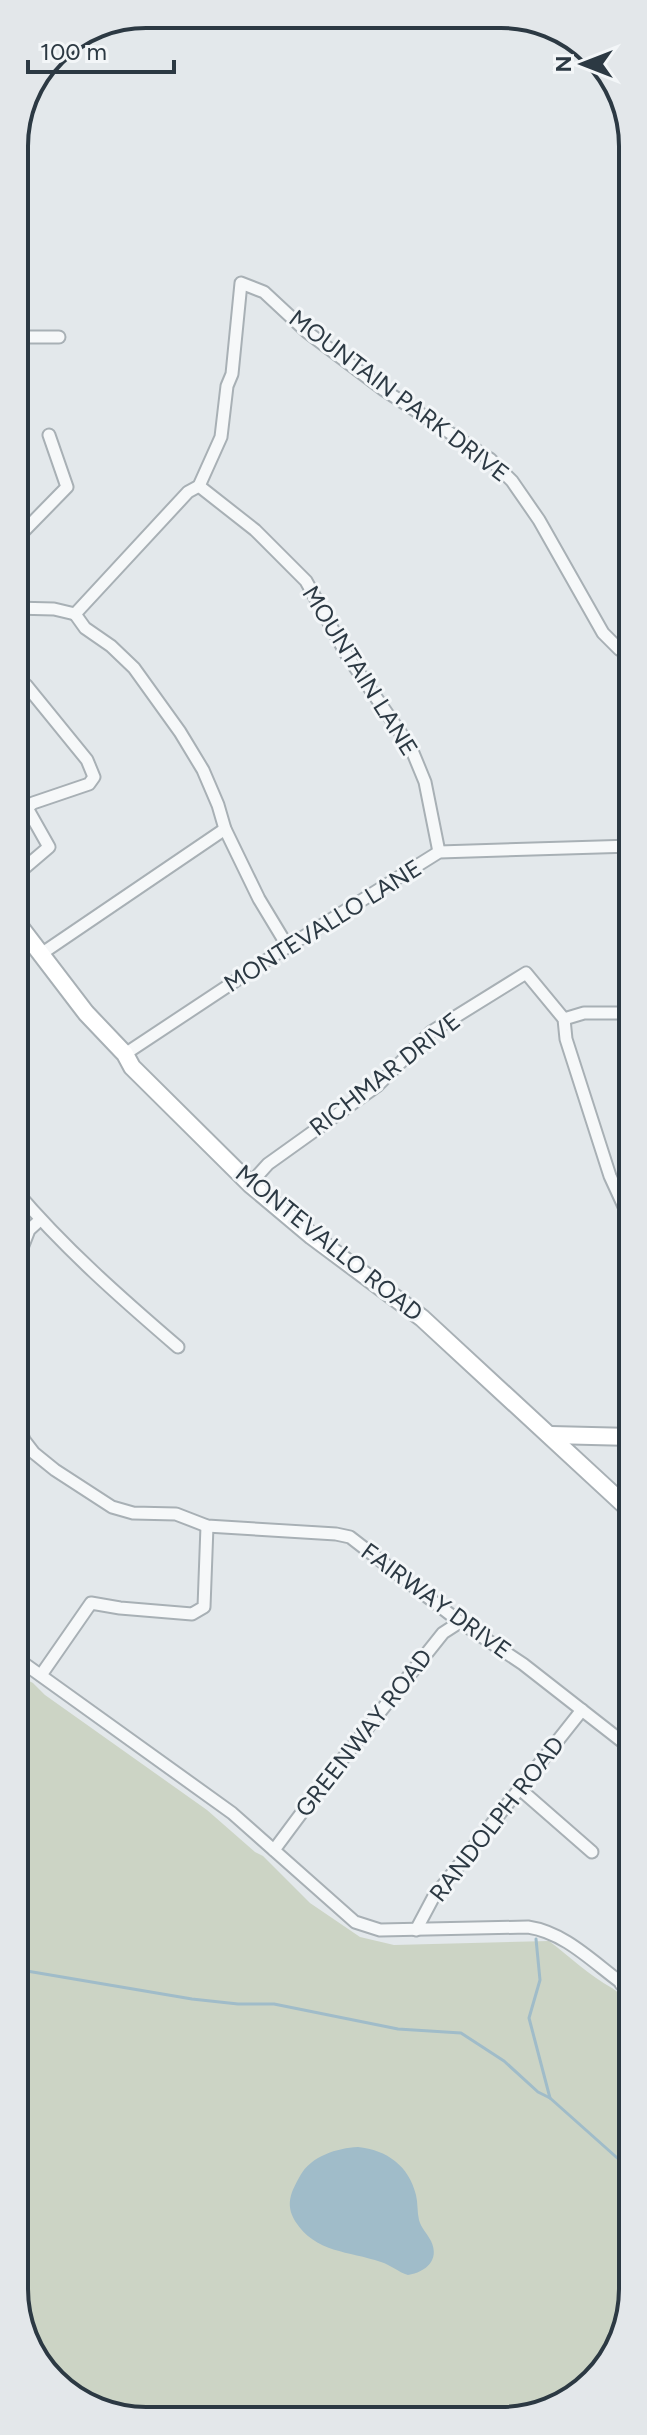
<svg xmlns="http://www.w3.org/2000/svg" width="647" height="2435" viewBox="0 0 647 2435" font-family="Figtree,sans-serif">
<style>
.green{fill:#ccd4c5}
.water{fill:#a0bcc9}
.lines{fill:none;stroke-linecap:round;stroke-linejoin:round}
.stream{stroke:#a0bcc9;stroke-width:3}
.street-casing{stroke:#a8b0b5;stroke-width:15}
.secondary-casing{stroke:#a8b0b5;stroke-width:20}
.street{stroke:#f6f8f9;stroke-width:11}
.secondary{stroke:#fff;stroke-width:16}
.labels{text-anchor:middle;stroke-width:6;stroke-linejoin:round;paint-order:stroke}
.street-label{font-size:24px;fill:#2c3943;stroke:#f3f6f8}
.rim{fill:none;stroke:#2c3943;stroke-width:4}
</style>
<rect width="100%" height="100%" fill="#e3e8eb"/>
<path class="green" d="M15,1674L33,1683L45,1695L207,1810L255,1852L263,1856L310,1903L360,1937L394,1945L549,1941C570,1957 589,1975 612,1988C620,1993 624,2000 633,2004V2297L600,2376L518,2420L120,2418L52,2382L15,2307Z"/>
<path class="water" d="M358,2147C387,2150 409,2166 416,2195C418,2203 417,2212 419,2220C421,2228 427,2233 431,2241C440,2260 426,2272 408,2275C398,2272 391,2265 381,2262C349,2251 315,2253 295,2221C285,2204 291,2192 300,2176C311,2156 337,2148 358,2147Z"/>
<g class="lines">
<g class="stream">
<polyline points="536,1939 540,1980 529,2018 550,2098"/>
<polyline points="15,1969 192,1999 238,2004 274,2004 398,2029 461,2033 504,2061 538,2092 550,2098 633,2172"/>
</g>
<defs>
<g id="street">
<polyline points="14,337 59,337"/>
<polyline points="199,486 255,530 306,581 348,657 411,748 425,782 439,852"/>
<polyline points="14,530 24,531 67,487 49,435"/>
<polyline points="14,608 54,609 75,614"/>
<polyline points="75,614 188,492 199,486 221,437 227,386 232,374 241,283 264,292 307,332 384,390 490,459 512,481 539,520 603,633 619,649 632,657"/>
<polyline points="75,614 85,628 111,646 134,668 180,732 203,770 218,805 225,829 259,899 288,947"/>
<polyline points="14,684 26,685 87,760 94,777 89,784 33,803 27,808 49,847 15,876"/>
<polyline points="41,954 225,829"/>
<polyline points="564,1019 584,1013 632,1013"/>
<polyline points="125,1054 276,954 439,852 632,846"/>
<polyline points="250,1184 268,1164 377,1086 431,1032 526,973 564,1019 566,1039 610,1176 627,1213 632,1220"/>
<path d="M15,1190C64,1248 121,1298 178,1347"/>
<polyline points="40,1220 29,1230 20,1253 17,1419 24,1440 34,1453 55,1470 112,1507 133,1513 176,1514 207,1526 336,1534 350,1537 460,1622 523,1664 633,1750"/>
<path d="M15,1657L232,1813L355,1922L380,1930L528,1927C569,1933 599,1969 633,1991"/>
<polyline points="41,1675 91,1603 120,1608 192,1614 204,1607 207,1526"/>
<polyline points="521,1790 592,1852"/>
<polyline points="274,1850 329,1776 443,1633 460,1622"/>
<polyline points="416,1930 433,1898 582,1710"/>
<polyline points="621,1984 633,1970"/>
</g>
<g id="secondary">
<polyline points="15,920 86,1013 125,1054 132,1067 250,1184 312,1236 422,1318 632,1512"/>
<polyline points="551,1435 632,1437"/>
</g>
</defs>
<use href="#street" class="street-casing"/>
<use href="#secondary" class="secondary-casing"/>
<use href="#street" class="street"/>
<use href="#secondary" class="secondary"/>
</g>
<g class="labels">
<g class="street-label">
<text transform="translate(399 396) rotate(37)" y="8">MOUNTAIN PARK DRIVE</text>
<text transform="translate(360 671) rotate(58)" y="8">MOUNTAIN LANE</text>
<text transform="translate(323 926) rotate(-32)" y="8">MONTEVALLO LANE</text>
<text transform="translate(385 1074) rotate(-38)" y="8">RICHMAR DRIVE</text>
<text transform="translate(329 1243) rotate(39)" y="8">MONTEVALLO ROAD</text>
<text transform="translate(436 1601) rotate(36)" y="8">FAIRWAY DRIVE</text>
<text transform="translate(364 1733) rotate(-52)" y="8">GREENWAY ROAD</text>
<text transform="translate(497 1819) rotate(-52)" y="8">RANDOLPH ROAD</text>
</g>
</g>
<path d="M0 0H647V2435H0ZM146 28H501A118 118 0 0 1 619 146V2289A118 118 0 0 1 501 2407H146A118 118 0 0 1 28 2289V146A118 118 0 0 1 146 28Z" fill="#e3e7ea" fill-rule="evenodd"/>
<path class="rim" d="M146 28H501A118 118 0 0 1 619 146V2289A118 118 0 0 1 501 2407H146A118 118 0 0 1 28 2289V146A118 118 0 0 1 146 28Z"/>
<g transform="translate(583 64) rotate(270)" stroke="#f3f6f8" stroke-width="6" paint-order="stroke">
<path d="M0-6L14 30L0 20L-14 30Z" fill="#2c3943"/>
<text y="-12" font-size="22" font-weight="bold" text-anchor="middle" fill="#2c3943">N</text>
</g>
<path d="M28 60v12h146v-12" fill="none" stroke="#2c3943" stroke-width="4"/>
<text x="40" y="60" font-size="24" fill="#2c3943" stroke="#f3f6f8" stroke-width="6" paint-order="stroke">100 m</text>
</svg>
